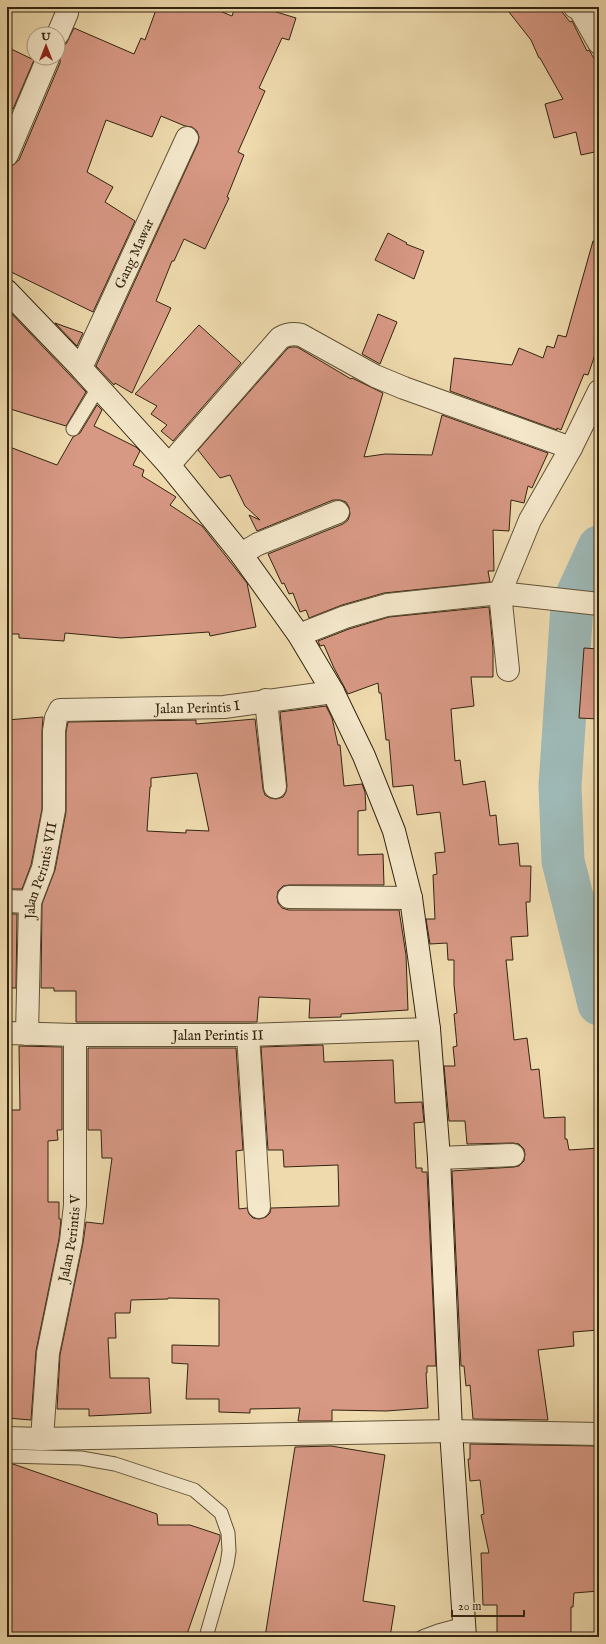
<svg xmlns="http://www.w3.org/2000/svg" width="606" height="1644" viewBox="0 0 606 1644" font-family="'IM FELL English',serif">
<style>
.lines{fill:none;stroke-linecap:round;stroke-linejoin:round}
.river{stroke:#9eb8b5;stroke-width:43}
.building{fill:#d79884;stroke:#322410;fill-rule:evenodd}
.lane-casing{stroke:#615237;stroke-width:15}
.street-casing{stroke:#615237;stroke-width:24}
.secondary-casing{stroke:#322410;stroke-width:24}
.lane{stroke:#f4e7ca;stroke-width:13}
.street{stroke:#f4e7ca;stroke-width:22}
.secondary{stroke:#f4e7ca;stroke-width:22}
.labels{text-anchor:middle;stroke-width:4;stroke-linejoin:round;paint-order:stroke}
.street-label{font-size:14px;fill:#322410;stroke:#f4e7ca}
</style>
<rect width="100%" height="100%" fill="#eedaad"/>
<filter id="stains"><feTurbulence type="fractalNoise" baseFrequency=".005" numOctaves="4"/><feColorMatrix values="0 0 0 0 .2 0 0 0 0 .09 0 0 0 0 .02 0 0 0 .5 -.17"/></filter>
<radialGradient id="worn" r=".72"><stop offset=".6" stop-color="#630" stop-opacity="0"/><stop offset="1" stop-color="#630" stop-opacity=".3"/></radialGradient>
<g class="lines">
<polyline class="river" points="599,547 572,606 560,786 563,861 599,1004"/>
</g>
<g class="building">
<polygon points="157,7 210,7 232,16 235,7 260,7 296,18 289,40 282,38 259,88 265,91 238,152 244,155 227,197 229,198 205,249 184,239 174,261 172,261 156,301 171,308 132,393 115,383 114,385 96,366 198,143 199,137 197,131 192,127 185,126 161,116 152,137 106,120 87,172 113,187 105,202 135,221 93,312 7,270 7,170 19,160 60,63 60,57 58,46 66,44 74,28 134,54 141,38 145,40"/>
<polygon points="505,7 558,7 570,22 572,21 587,51 589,50 599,67 599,151 581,155 576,132 554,138 545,104 563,99 540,58 539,58 531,40"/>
<polygon points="7,47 34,60 13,109 7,106"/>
<polygon points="388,233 407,243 406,244 424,251 414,279 375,260"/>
<polygon points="593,241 599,242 599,343 588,375 584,374 561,430 557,428 557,430 450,391 454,358 512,365 519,348 543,358 547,346 554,348 558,335 566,337"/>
<polygon points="7,309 86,392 66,426 7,408"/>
<polygon points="378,314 397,322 380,364 362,354"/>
<polygon points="55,323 83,333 77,346"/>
<polygon points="199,325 241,363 173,441 161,431 167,425 151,414 157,406 135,394"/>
<polygon points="292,347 297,347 351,379 352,378 383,393 364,457 385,454 432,455 442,415 548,453 532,488 528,486 524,503 511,500 509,531 493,530 494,571 488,571 490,582 384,593 342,605 309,618 306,610 300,612 293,593 289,594 284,583 282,584 268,554 343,524 348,520 350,514 349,507 346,502 340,500 333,500 257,531 249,515 260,520 245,506 230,475 220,478 198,450 288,348"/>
<polygon points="97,405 102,410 94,426 136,447 140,451 133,465 144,470 142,476 176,497 170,505 202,526 247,583 256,627 210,636 209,632 121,638 65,633 64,641 19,638 19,634 7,634 7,446 57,465 73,437 80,433"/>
<polygon points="489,607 493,648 493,677 471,677 474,706 451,709 455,761 460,760 463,785 485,781 490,816 496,815 499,845 518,843 520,866 531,866 530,902 526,902 528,936 511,937 513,960 506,960 514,1040 527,1038 531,1070 539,1069 544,1118 565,1117 565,1139 567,1139 569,1150 599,1148 599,1183 596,1184 595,1226 599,1226 599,1272 595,1272 599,1330 573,1332 574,1346 538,1350 548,1420 473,1419 470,1385 466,1386 464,1366 461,1366 452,1171 514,1167 519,1166 524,1161 525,1154 524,1149 519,1144 513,1143 467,1144 465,1121 449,1121 444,1066 455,1066 453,1047 457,1046 454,1014 457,1013 454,985 454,960 448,960 447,943 430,944 426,919 435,919 433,875 437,874 435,853 445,852 440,812 417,815 413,785 393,787 389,740 386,740 381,693 379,693 378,683 348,694 334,668 324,645 320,646 318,641 349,629 389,617"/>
<polygon points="584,648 599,649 599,719 579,718"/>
<path d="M326,706L332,718L338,745H340L344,786L362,784L365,792L366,810L358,811V855L383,854L384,885H289L283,886L278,891L277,897L278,903L282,908L289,910H399L406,955L408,1010L341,1014V1017L309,1018L310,999L259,997L257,1022H76V991H54V988H41L42,904L55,870L66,812V732L68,722L196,720V724L255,719L263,789L265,795L270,798L276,799L283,797L286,792L287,786L280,712ZM197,773L209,831L186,830V833L147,831L150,787H151V778Z"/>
<polygon points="43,717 42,731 42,809 31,865 22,889 7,889 7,720"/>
<polygon points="7,914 17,914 16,988 7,988"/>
<polygon points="323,1045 324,1062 393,1060 395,1103 422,1102 424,1122 414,1123 416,1168 422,1168 422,1172 427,1172 436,1366 427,1366 427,1373 426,1373 428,1408 386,1411 332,1410 332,1421 298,1421 300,1408 250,1409 250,1413 219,1412 219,1399 186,1399 188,1364 172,1363 172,1345 219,1346 219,1299 168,1298 168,1299 131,1300 130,1313 115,1313 116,1338 108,1338 110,1378 149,1378 151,1413 89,1416 89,1409 57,1409 60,1355 83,1243 86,1222 103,1224 112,1158 102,1158 101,1130 88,1130 88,1048 236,1048 243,1150 236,1151 239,1209 247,1208 249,1214 253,1218 259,1219 266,1217 270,1213 271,1208 339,1206 338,1165 284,1167 283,1150 268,1150 261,1047"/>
<polygon points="19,1046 62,1047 62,1130 57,1130 58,1140 48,1141 48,1202 59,1202 59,1219 61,1219 59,1239 36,1351 31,1420 7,1418 7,1201 9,1144 7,1144 7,1110 20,1110"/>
<polygon points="470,1444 597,1446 599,1475 599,1591 574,1593 573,1607 571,1607 571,1637 497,1637 497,1605 483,1605 481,1553 489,1553 481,1515 484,1514 480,1480 470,1481 468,1459 470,1459"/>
<polygon points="331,1446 385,1455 363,1601 395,1606 390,1637 265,1637 295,1447"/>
<polygon points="7,1464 13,1464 157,1514 158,1525 190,1525 220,1535 220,1539 186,1637 7,1637"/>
</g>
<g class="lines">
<defs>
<g id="lane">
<polyline points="73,429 98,388"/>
<polyline points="7,1456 81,1458 115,1464 194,1490 221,1513 228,1533 229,1551 227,1564 206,1637"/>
<polyline points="422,1637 438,1631 464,1624"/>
</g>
<g id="street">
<polyline points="575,7 580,10 599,43"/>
<polyline points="58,34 67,13"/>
<polyline points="7,155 48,58"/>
<path id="s1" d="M81,368L187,138"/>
<path d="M169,465L280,338C287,334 293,333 301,335L375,376L404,388L571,448"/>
<polyline points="241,554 258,544 338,512"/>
<polyline points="299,635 345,617 387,605 500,593 599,604"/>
<polyline points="508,670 500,593 530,520 571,448 599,391"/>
<polyline points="266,700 275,787"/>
<polyline points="289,897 411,898"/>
<polyline points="7,901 30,902"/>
<path id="s2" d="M7,1033L75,1035H248L429,1029"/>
<path id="s3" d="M27,1034L30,902L43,868L54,810V731L56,718L60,710L224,707L333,692"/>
<polyline points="248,1035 259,1207"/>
<polyline points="439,1158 513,1155"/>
<polyline points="7,1438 42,1439 451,1431 599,1434"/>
<path id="s4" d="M42,1439L48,1353L71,1241L75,1205V1035"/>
</g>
<polyline id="secondary" points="7,291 81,368 169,465 241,554 299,635 333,692 364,756 394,831 411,898 429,1029 439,1158 451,1431 465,1637"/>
</defs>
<use href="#lane" class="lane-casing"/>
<use href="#street" class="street-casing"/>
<use href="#secondary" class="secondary-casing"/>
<use href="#lane" class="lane"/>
<use href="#street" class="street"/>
<use href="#secondary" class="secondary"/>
</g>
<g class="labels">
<g class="street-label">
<text dy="5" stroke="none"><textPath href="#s1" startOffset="126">Gang Mawar</textPath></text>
<text dy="5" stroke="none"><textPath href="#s3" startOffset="466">Jalan Perintis I</textPath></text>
<text dy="5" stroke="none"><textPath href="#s3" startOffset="165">Jalan Perintis VII</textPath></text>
<text dy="5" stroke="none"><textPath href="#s2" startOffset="211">Jalan Perintis II</textPath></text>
<text dy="5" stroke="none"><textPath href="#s4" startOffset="203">Jalan Perintis V</textPath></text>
</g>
</g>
<rect width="606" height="1644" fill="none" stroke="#eedaad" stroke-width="24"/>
<rect x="8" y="8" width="590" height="1628" fill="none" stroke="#322410" stroke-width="2"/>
<rect x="12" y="12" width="582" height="1620" fill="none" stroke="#322410"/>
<g transform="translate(46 46)"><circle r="19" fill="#f4e7ca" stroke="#a69980"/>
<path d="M0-3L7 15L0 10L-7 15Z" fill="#8f2418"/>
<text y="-6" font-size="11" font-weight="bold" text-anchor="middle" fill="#322410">U</text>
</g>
<path d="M452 1610v6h72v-6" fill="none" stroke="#322410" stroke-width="2"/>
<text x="458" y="1610" font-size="12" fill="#322410" stroke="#f4e7ca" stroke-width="3" paint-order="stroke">20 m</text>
<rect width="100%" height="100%" filter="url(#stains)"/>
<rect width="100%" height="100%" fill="url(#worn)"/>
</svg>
